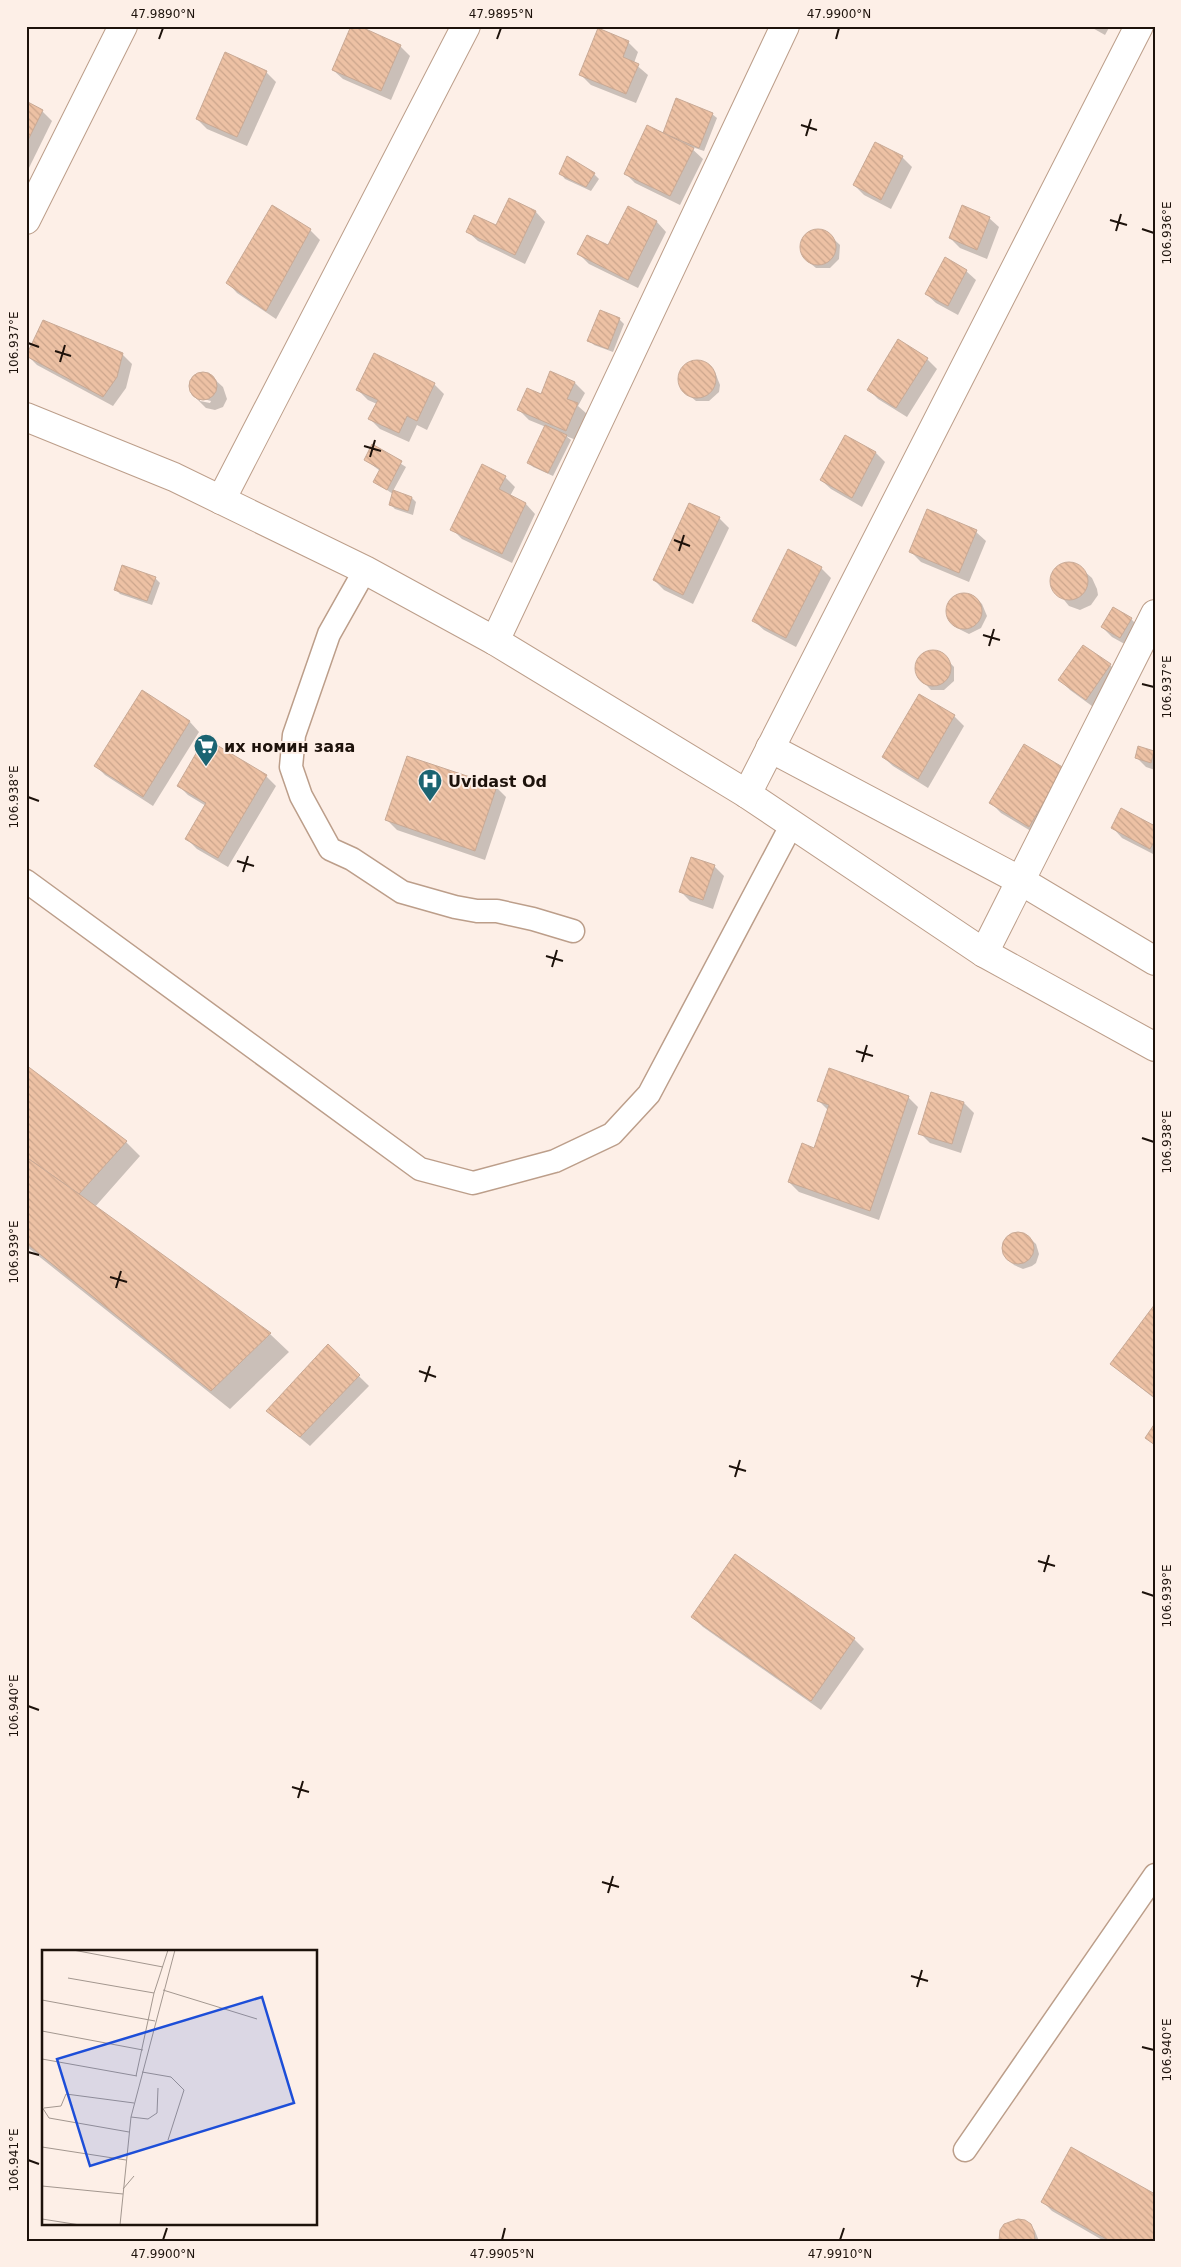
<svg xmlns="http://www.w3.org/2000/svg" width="1181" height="2267" viewBox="0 0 1181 2267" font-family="'DejaVu Sans',sans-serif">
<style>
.shadow{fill:#0003;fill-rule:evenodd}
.building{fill:url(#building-back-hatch);stroke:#c9aa96}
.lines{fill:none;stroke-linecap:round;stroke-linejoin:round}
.service-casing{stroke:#bc9e8a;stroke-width:25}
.minor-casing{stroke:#bc9e8a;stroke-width:30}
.secondary-casing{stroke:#bc9e8a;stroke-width:30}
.service{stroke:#fff;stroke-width:22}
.minor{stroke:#fff;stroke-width:28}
.secondary{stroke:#fff;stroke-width:28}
.ticks{fill:none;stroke:#1d120b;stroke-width:2}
.labels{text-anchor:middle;stroke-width:4;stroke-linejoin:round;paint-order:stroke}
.poi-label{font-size:16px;font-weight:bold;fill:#1d120b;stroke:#fdefe7;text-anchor:start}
.inset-road{fill:none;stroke:#a3978f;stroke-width:1}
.view{fill:#1d4ed8;fill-opacity:0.15;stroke:#1d4ed8;stroke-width:2.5}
.inset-edge{fill:none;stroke:#1d120b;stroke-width:2.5}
.neatline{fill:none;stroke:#1d120b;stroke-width:2}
.ticks-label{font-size:12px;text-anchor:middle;fill:#1d120b}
</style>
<defs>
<pattern id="building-back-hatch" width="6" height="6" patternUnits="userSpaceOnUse" patternTransform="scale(1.25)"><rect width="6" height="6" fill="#edc1a4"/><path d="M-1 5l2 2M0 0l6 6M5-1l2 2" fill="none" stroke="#cba58c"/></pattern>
</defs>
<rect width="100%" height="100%" fill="#fdefe7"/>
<g class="shadow">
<polygon points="1089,26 1110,26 1105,35"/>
<polygon points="628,42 638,52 634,63 648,75 636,103 591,85 581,75"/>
<polygon points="400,46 410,56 391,100 343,79 333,70"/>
<polygon points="266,72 276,82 247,146 207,129 197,119"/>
<polygon points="677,100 712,114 717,118 704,151 689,146 703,159 680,205 635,183 625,173 664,135"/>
<polygon points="26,103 42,111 52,121 26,174"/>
<polygon points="902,157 912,167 891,209 864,195 854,185"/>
<polygon points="561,174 594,174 599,179 591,191 565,179"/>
<polygon points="510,199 536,212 545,222 525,264 478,241 468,232 497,227"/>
<polygon points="989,218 999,227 987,259 960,248 950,238"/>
<polygon points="657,222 666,232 638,288 589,264 579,254 609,247"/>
<polygon points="310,230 320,240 276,319 237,293 228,283"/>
<polygon points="812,230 825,231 840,245 839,259 830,268 816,268 805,259 802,253 803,239 806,234"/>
<polygon points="966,271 976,280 958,315 936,303 926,294"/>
<polygon points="619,319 624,324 613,352 594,345 589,340"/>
<polygon points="122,354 132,364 126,388 113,406 37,365 27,355"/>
<polygon points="927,359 937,369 907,417 878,399 868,389"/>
<polygon points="698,362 710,367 715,372 720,385 719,392 709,401 696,401 690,396 685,391 680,378 686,366"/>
<path d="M205,373L212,377L223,387L227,399L223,407L215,410L206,408L192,394L191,381L196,374ZM200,398L211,401L210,403L200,401Z"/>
<polygon points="551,373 575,383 585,393 578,406 587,414 576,440 566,436 571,440 553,476 533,467 529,462 546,427 529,420 519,410 541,396"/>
<polygon points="434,384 444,394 427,430 417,425 409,442 380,429 370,419 377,404 368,400 358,390"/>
<polygon points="373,446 406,467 393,491 412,498 416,502 413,515 395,509 390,504 393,494 375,482 380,471 366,460"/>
<polygon points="876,453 885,462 862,507 831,489 821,480"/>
<polygon points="505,477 515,487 510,496 526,504 535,514 512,563 462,539 452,529"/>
<polygon points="719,518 729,528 693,604 664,590 654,580"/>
<polygon points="976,532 986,541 969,582 921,562 911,552"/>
<polygon points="1065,563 1077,565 1092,578 1097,589 1098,595 1091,605 1080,610 1069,606 1052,585 1055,569"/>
<polygon points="821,568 831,578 796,647 764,630 754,621"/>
<polygon points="155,578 160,583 152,605 120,594 115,589"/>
<polygon points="965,593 977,599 982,604 987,616 981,628 969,634 957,628 947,617 947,610 952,598"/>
<polygon points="1131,619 1141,629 1130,647 1112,637 1102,627"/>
<polygon points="1084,647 1110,665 1120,675 1096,709 1070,690 1060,680"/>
<polygon points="927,652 940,652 954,667 954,681 944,690 931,690 916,674 917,661 921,655"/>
<polygon points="954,716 964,726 928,788 893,766 883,757"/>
<polygon points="190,722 199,732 153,806 105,775 96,766"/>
<polygon points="1154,752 1155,770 1146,767 1136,757"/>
<polygon points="1063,769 1039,836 1001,813 991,803"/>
<polygon points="266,776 276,786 228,867 197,849 187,839 206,806 188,795 178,785"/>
<polygon points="496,787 506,797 485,860 397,830 387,820"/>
<polygon points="1155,827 1155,855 1122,838 1113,828"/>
<polygon points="714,866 724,876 713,909 690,901 680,891"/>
<polygon points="26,1067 126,1142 140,1156 94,1208 270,1334 289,1352 230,1409 26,1246"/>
<polygon points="829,1070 909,1098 918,1107 879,1220 799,1192 789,1182 815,1149 829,1111 819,1101"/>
<polygon points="932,1094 964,1103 974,1113 961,1153 930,1143 920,1133"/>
<polygon points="1016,1233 1026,1235 1036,1244 1039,1254 1036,1263 1032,1266 1023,1269 1014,1265 1009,1260 1003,1246 1007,1237"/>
<polygon points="1155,1306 1155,1399 1111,1364"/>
<polygon points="328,1346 369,1386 310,1446 268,1411"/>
<polygon points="736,1556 854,1639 864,1649 821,1710 703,1627 693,1617"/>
<polygon points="1043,2202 1155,2241 1104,2241 1052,2211"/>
<polygon points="1030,2225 1035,2231 1039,2241 1001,2241"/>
</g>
<g class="building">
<polygon points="351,26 359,26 401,45 381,91 332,70"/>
<polygon points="598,28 629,41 623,57 639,64 626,94 579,75"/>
<polygon points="225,52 267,71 237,137 196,119"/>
<polygon points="676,98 713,113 699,148 663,133"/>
<polygon points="26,101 43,110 26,144"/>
<polygon points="647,125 694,148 670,196 624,174"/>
<polygon points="875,142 903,156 881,200 853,185"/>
<polygon points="567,156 595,173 586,187 559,174"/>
<polygon points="509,198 536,211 515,255 466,232 474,215 496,225"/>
<polygon points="272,205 311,229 266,311 226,283"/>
<polygon points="962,205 990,217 977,250 949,238"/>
<polygon points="628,206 657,221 628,280 577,254 587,235 608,245"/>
<circle cx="818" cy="247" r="18"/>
<polygon points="945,257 967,270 948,306 925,294"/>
<polygon points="600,310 620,318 608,349 587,341"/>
<polygon points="43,320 123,353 117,377 103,397 26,356"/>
<polygon points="898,339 928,358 896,408 867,390"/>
<polygon points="374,353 435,383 417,421 407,416 399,433 368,419 378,400 356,390"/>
<circle cx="697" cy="379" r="19"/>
<polygon points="550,371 575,382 567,399 578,403 566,431 517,410 527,388 541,394"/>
<circle cx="203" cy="386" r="14"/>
<polygon points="545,425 567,435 548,473 527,463"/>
<polygon points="845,435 876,452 852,498 820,480"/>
<polygon points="372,444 402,461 387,490 373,482 380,469 364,460"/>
<polygon points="482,464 506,476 499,489 526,503 502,554 450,530"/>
<polygon points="393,490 412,497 408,511 389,505"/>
<polygon points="689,503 720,517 683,595 653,580"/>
<polygon points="927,509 977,530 959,573 909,552"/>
<polygon points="788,549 822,567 786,638 752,621"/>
<circle cx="1069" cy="581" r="19"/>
<polygon points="122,565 156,577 147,601 114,590"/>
<circle cx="964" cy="611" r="18"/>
<polygon points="1113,607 1132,618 1120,638 1101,627"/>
<polygon points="1083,645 1111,664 1086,700 1058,680"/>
<circle cx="933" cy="668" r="18"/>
<polygon points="142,690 190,721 143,797 94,766"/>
<polygon points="919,694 955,715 918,779 882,757"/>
<polygon points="205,738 267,775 218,858 185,839 206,803 177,786"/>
<polygon points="1024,744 1064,768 1029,827 989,803"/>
<polygon points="1138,746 1154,751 1151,763 1135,758"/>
<polygon points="407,756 497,786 475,851 385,820"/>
<polygon points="1121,808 1155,826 1155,840 1150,849 1111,828"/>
<polygon points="691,857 715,865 703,900 679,892"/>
<polygon points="26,1065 127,1141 79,1194 26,1157"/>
<polygon points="829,1068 909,1096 870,1211 788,1182 802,1143 814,1148 829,1105 817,1101"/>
<polygon points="931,1092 964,1102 952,1144 918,1134"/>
<polygon points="26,1157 79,1194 271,1333 211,1391 26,1243"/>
<circle cx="1018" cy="1248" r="16"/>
<polygon points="1155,1304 1155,1398 1110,1364"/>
<polygon points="328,1344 360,1375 300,1437 266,1411"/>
<polygon points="1155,1423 1155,1445 1145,1438"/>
<polygon points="735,1554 855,1638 811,1701 691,1617"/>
<polygon points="1071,2147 1155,2194 1155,2241 1110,2241 1041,2202"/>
<polygon points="1018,2219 1025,2220 1031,2224 1034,2231 1035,2241 999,2241 1000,2230 1004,2224"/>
</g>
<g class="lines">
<defs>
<g id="service">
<polyline points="365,570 329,634 294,735 291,767 301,796 330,849 352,859 402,892 455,907 477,911 497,911 533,919 573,931"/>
<polyline points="26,881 420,1169 473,1183 555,1161 612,1134 649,1094 792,824"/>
<polyline points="965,2150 1155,1875"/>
</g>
<g id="minor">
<polyline points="26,220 123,26"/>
<polyline points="221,500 466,26"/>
<polyline points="495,641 785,26"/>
<polyline points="770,748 1021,881 1155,961"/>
<polyline points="747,794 1139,26"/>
<polyline points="984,953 1155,614"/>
</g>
<polyline id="secondary" points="26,417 174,477 365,570 495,641 747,794 984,953 1155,1047"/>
</defs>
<use href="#service" class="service-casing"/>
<use href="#minor" class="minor-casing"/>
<use href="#secondary" class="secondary-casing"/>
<use href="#service" class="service"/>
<use href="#minor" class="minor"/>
<use href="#secondary" class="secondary"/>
</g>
<path class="ticks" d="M159,39L163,28M497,39L501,28M836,39L839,28M801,125L817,130M806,136L811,119M1110,220L1127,225M1142,229L1154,233M1116,231L1121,214M28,343L39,347M55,351L71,356M60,362L65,345M364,446L381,451M370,457L375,440M674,540L690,546M679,551L684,535M983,635L1000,640M989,646L994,629M1142,684L1154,687M28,797L39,801M237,861L254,866M243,872L248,856M546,956L563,961M552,967L557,950M856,1051L873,1056M862,1062L867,1045M1142,1138L1154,1142M28,1252L39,1255M110,1277L127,1282M116,1288L121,1271M419,1371L436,1377M425,1382L430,1366M729,1466L746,1471M735,1477L740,1460M1038,1561L1055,1566M1044,1572L1049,1555M1142,1592L1154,1596M28,1706L39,1710M292,1787L309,1792M298,1798L303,1781M602,1882L619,1887M608,1893L613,1876M911,1976L928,1981M917,1987L922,1970M1142,2047L1154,2050M28,2160L39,2164M163,2240L167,2228M502,2240L505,2228M840,2240L844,2228"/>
<defs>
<symbol id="supermarket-pin" viewBox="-11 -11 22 30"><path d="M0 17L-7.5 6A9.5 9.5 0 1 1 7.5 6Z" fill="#1b6472" stroke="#fdefe7"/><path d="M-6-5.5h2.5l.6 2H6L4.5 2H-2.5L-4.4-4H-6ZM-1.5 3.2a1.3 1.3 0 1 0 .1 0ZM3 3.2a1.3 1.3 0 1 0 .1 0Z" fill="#fff"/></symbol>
<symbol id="hospital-pin" viewBox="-11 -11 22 30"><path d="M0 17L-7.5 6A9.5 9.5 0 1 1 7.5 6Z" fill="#1b6472" stroke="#fdefe7"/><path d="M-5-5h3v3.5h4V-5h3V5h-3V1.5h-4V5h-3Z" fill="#fff"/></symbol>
</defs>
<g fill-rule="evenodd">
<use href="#supermarket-pin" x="192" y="732" width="28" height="38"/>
<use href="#hospital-pin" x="416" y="767" width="28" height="38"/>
</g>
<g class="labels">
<g class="poi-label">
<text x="224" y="752">их номин заяа</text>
<text x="448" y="787">Uvidast Od</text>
</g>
</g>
<g transform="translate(42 1950)">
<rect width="275" height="275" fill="#fdefe7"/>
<path class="inset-road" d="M31,0L121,17M26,28L112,43M121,40L215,69M0,50L113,71M0,81L101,100M0,109L95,126M100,122L129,127L142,140L126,190M94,126L112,43L126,0M0,157L7,168L87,182M2,158L19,156L24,144L92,153M89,167L106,169L115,163L116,138M0,197L84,210M0,236L81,244M81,239L92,226M0,269L38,275M78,275L89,167L133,0"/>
<path class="view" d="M220,47L252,153L48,216L15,109Z"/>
<rect width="275" height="275" class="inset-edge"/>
</g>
<rect width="1181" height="2267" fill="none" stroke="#fdefe7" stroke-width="55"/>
<rect x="28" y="28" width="1126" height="2212" class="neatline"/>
<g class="ticks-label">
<text x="163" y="18">47.9890°N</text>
<text x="501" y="18">47.9895°N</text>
<text x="839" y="18">47.9900°N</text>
<text transform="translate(1167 233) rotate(-90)" y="4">106.936°E</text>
<text transform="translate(14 343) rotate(-90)" y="4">106.937°E</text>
<text transform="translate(1167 687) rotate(-90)" y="4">106.937°E</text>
<text transform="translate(14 797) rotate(-90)" y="4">106.938°E</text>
<text transform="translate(1167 1142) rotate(-90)" y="4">106.938°E</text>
<text transform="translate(14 1252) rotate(-90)" y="4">106.939°E</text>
<text transform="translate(1167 1596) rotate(-90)" y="4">106.939°E</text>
<text transform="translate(14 1706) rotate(-90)" y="4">106.940°E</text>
<text transform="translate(1167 2050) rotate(-90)" y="4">106.940°E</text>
<text transform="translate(14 2160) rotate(-90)" y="4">106.941°E</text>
<text x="163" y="2258">47.9900°N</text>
<text x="502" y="2258">47.9905°N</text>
<text x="840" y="2258">47.9910°N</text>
</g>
</svg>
